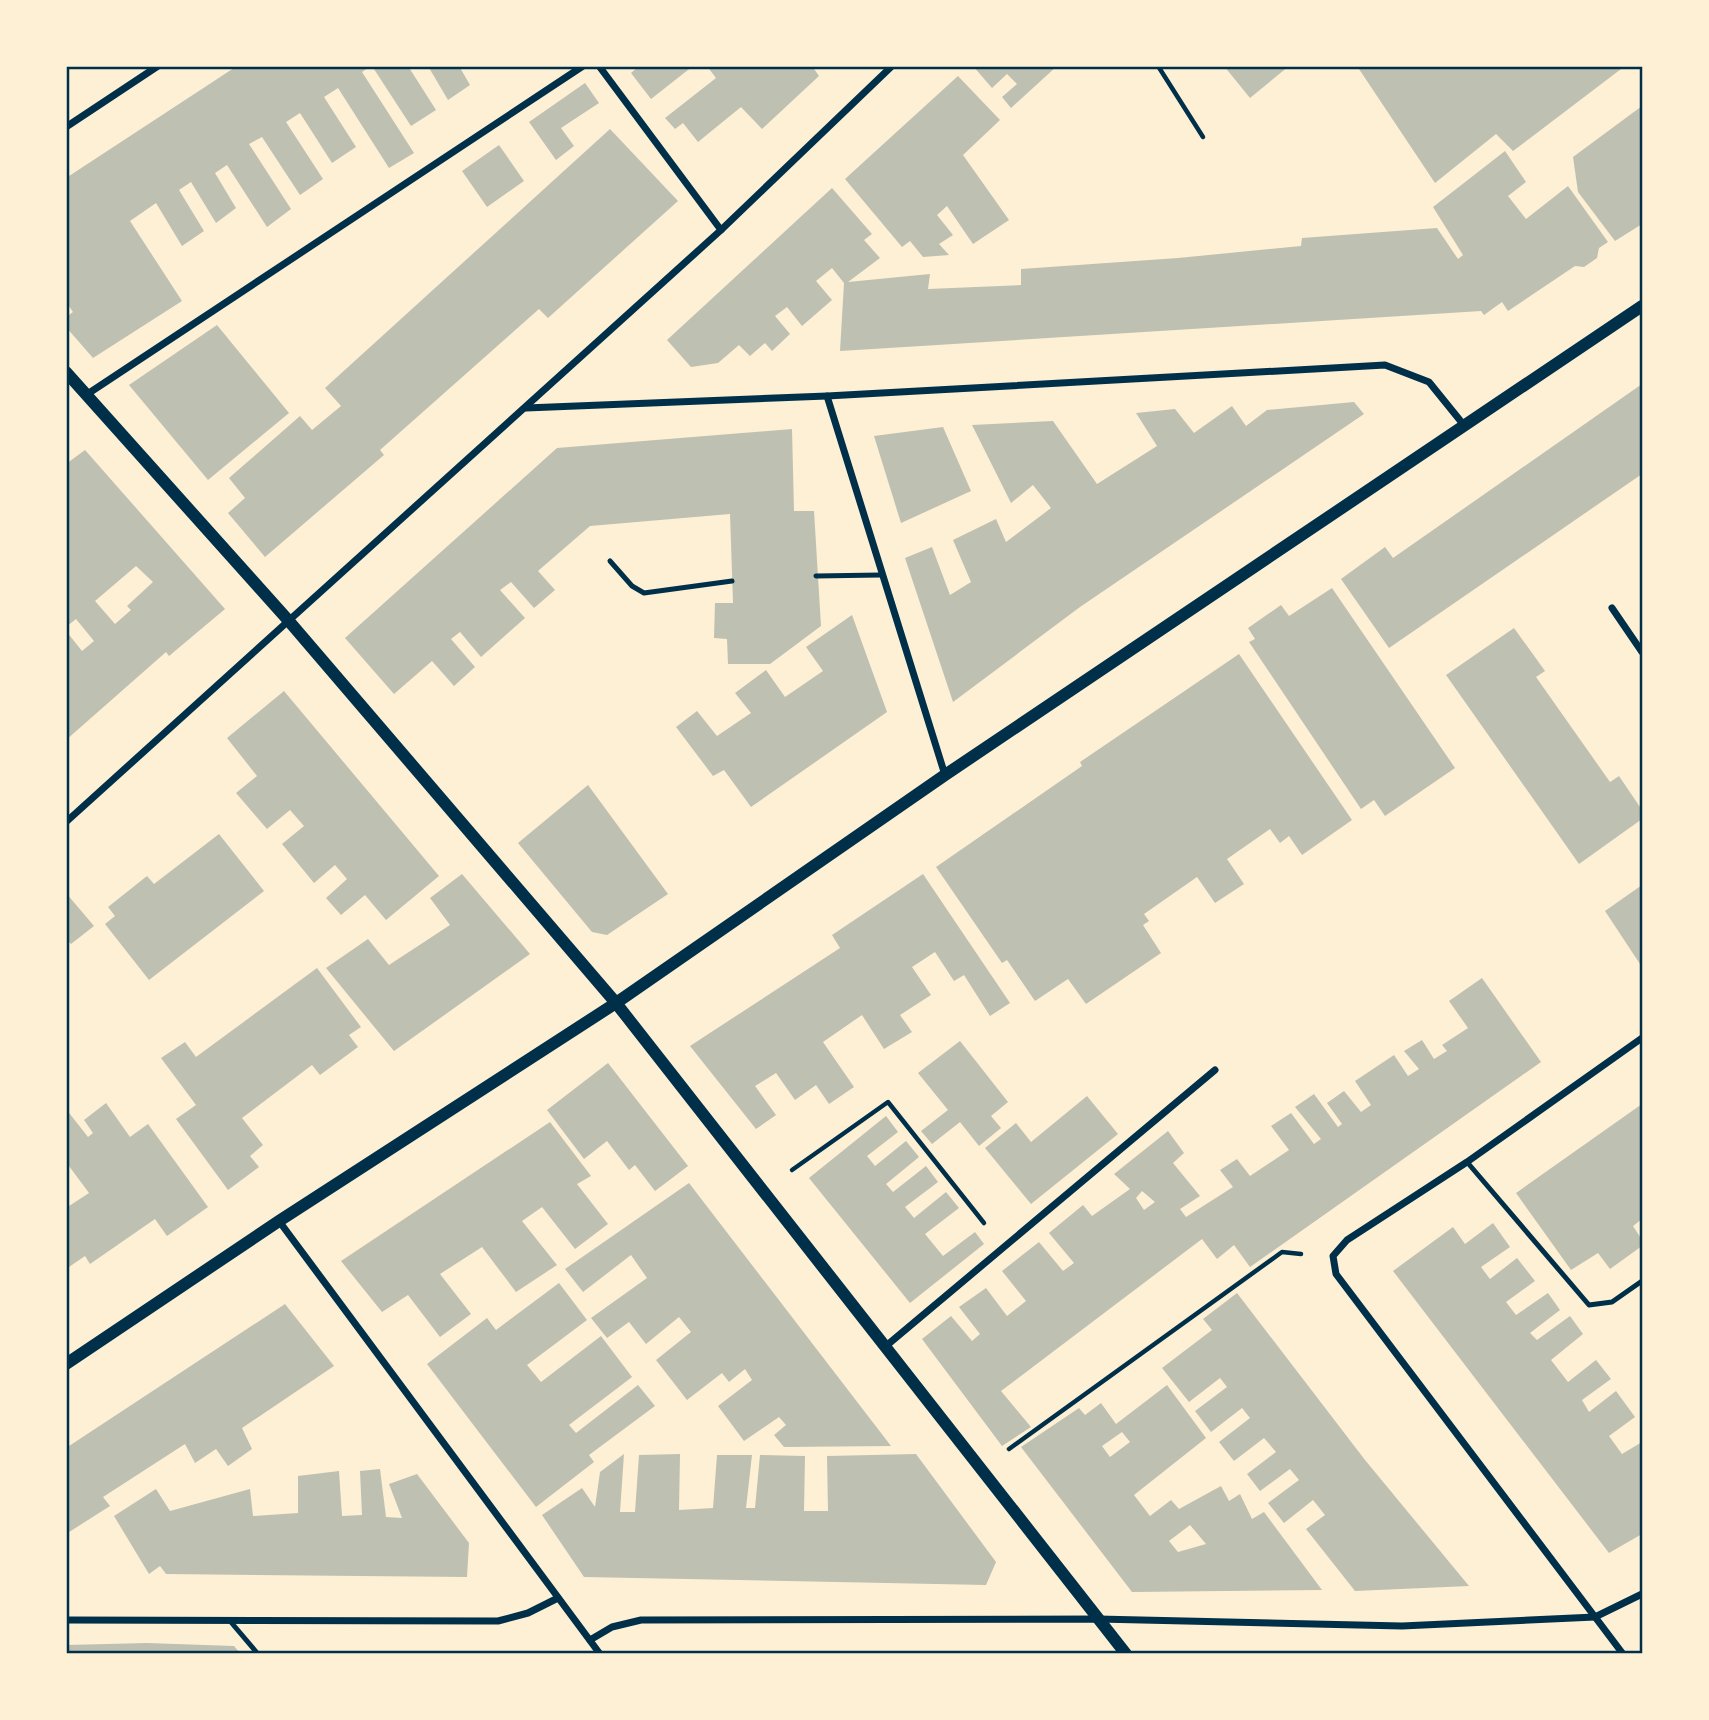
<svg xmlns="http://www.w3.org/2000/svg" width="1709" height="1720" viewBox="0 0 1709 1720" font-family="Literata,serif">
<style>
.building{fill:#bec0b2;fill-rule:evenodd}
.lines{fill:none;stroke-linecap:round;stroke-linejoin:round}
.path{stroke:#003049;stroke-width:4.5}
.service{stroke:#003049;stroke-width:5}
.minor{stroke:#003049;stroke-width:7}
.tertiary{stroke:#003049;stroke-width:12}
.neatline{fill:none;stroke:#003049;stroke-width:2.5}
</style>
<rect width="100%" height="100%" fill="#fdf0d5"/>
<g class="building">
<polygon points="237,66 371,66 362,72 414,153 389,168 338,88 324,97 356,147 332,163 300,113 286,122 323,179 300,195 262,137 249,144 291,209 267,227 227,165 215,173 236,208 216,223 191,182 179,190 204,231 182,246 156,203 130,221 182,301 93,358 66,327 66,317 73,312 66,302 66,178"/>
<polygon points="372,66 408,66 436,110 411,126"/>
<polygon points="428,66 459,66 470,85 448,100"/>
<polygon points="639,66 693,66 651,99 631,73"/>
<polygon points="707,66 812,66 819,76 762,129 741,107 698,142 683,123 675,129 665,118 716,78"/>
<polygon points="973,66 1057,66 1011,108 1002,97 1017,84 1007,74 992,88"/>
<polygon points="1224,66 1289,66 1250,98"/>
<polygon points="1357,66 1625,66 1513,151 1496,134 1435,183"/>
<polygon points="958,76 1000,120 963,155 1009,220 973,244 947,206 937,215 953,235 939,244 949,255 923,257 910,241 902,247 845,179"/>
<polygon points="585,83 599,103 561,128 574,146 556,160 529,122"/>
<polygon points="1642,106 1642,224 1615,241 1578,192 1573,157"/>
<polygon points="610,129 678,201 548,318 539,309 380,450 384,455 265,557 228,513 245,498 229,478 300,416 312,430 341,406 325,388"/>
<polygon points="499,145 524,181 487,207 462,171"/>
<polygon points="1505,151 1526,182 1508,196 1526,219 1568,186 1608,242 1599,248 1597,258 1584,267 1575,266 1508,311 1502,302 1484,315 1481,311 840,351 844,283 832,268 816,281 832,300 802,326 787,307 775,316 790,334 772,351 765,343 750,356 739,345 718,363 691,367 667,340 832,188 872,234 864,240 880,258 848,282 930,274 928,289 1021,285 1021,269 1178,258 1301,246 1302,238 1437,228 1458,259 1463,255 1433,207"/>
<polygon points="217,325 289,413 208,480 129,385"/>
<polygon points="1642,384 1642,474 1389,648 1341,579 1385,547 1393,558"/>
<polygon points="1354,402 1364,414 1080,607 953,702 905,558 932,547 950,595 971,582 953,540 996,519 1006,542 1051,508 1033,485 1011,503 972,425 1053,421 1097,484 1157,446 1136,413 1175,409 1194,433 1232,406 1246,426 1267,410"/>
<polygon points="943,427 971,491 901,523 874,436"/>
<polygon points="792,429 794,511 814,511 821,626 770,664 728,664 727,639 714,638 715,603 733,603 730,514 590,526 538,571 555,590 534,608 511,582 500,590 525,618 481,657 460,632 451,639 475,667 454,686 432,661 394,694 345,638 557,448"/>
<path d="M85,450L225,609L169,656L166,652L66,740V631L82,651L94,641L76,619L66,627V464ZM136,566L153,582L127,606L131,610L115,624L95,601Z"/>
<polygon points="1332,588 1455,768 1385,816 1374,800 1361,809 1249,642 1255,639 1248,628 1281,605 1289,616"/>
<polygon points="852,615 887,712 751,807 724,770 713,776 676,727 697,711 717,736 751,713 735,693 766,670 785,697 823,671 806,647"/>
<polygon points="1514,628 1545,671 1536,677 1610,782 1619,776 1642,810 1642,819 1579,864 1446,675"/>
<polygon points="1239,654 1352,820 1302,855 1289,836 1280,843 1270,829 1227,859 1244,884 1215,903 1197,877 1144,914 1149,921 1143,925 1161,953 1086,1004 1068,979 1035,1001 1007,960 1002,963 936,867 1082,766 1080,762"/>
<polygon points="284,691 439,876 386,920 365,895 341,915 326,898 347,879 335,865 314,883 282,844 304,826 290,810 267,829 236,793 257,776 227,738"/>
<polygon points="588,785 668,894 607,935 592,932 518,843"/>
<polygon points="219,834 264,891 149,980 105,924 115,916 108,907 147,876 154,884"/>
<polygon points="462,874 530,954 394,1051 326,968 368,939 389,965 450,925 430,898"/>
<polygon points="923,874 1010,1003 990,1016 964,975 954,981 935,952 912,967 931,995 900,1015 912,1032 884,1049 862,1015 823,1042 854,1087 829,1104 816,1085 795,1100 776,1073 755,1086 776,1115 756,1129 690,1046 840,948 832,935"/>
<polygon points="1642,885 1642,967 1605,911"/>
<polygon points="66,893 94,926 71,944 66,939"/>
<polygon points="317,968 361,1027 349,1035 358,1047 320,1075 312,1065 242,1118 263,1145 250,1156 259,1167 228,1190 176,1119 196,1105 161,1058 185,1042 196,1057"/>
<path d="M1482,978L1541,1062L1250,1267L1234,1245L1217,1259L1202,1239L1001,1391L1031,1427L1002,1446L922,1339L951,1316L972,1341L980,1334L959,1307L986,1288L1007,1316L1026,1301L1002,1271L1039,1242L1063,1271L1074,1263L1049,1233L1083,1205L1092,1216L1130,1189L1114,1174L1168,1131L1184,1153L1173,1163L1200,1196L1180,1209L1186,1217L1233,1187L1220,1170L1237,1159L1250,1176L1289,1150L1271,1126L1291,1113L1314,1144L1321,1139L1295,1107L1314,1094L1338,1127L1342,1124L1327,1103L1344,1091L1361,1112L1371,1105L1355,1081L1394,1055L1408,1076L1419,1069L1404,1051L1422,1040L1434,1059L1447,1051L1442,1045L1468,1028L1449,1001ZM1142,1191L1155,1202L1144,1210L1136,1198Z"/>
<polygon points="960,1041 1008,1102 991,1116 1001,1128 979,1146 960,1122 932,1144 921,1131 948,1110 918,1073"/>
<polygon points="608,1063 688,1166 655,1191 635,1165 629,1170 607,1141 584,1159 547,1110"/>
<polygon points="1087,1096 1118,1134 1031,1204 985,1148 1016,1123 1031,1142"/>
<polygon points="106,1103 130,1137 148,1124 208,1207 167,1236 155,1219 90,1264 85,1256 66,1269 66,1208 89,1193 66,1162 66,1109 88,1137 93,1133 84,1120"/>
<polygon points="1642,1104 1642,1219 1633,1226 1642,1240 1642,1246 1610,1269 1598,1253 1571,1270 1516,1193"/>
<polygon points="886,1116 898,1132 867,1156 875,1166 906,1141 919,1157 886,1184 893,1192 926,1166 938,1182 905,1207 914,1218 946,1192 959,1208 925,1234 943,1256 975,1232 984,1244 910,1303 809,1178"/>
<polygon points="550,1122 591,1176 577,1184 608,1224 575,1249 542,1207 522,1221 557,1265 516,1292 482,1247 440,1274 471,1314 440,1337 408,1295 382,1312 341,1261"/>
<polygon points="689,1183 891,1446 784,1447 774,1435 786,1425 779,1417 744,1441 718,1406 752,1380 745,1369 729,1382 722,1373 687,1400 656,1360 691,1332 679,1317 646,1344 629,1322 607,1338 591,1318 647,1278 631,1255 583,1292 565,1269"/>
<polygon points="1493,1223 1510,1247 1481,1267 1490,1279 1517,1258 1535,1281 1506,1302 1516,1315 1548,1293 1560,1310 1530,1333 1537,1340 1570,1316 1583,1334 1551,1360 1568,1382 1596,1360 1611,1379 1582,1400 1589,1412 1616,1391 1635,1417 1609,1436 1622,1454 1642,1442 1642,1534 1609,1553 1393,1271 1453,1227 1465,1244"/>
<polygon points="559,1283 587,1320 527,1365 541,1382 601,1336 632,1377 569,1425 576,1433 638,1385 655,1406 589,1455 594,1462 536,1507 427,1364 487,1318 496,1330"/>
<polygon points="1237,1293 1365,1460 1469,1586 1355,1591 1306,1529 1325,1515 1313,1500 1284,1523 1268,1503 1299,1480 1290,1469 1260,1491 1247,1474 1276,1452 1264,1438 1234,1461 1219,1442 1250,1418 1242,1408 1211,1432 1195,1411 1227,1387 1220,1378 1189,1402 1162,1368 1212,1330 1203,1319"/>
<polygon points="285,1304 334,1366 242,1428 252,1449 228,1466 216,1449 195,1463 185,1444 103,1497 110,1506 66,1534 66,1448"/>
<path d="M1167,1385L1206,1438L1134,1495L1150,1516L1171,1500L1179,1509L1221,1486L1229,1501L1240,1494L1252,1519L1264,1512L1322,1590L1132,1592L1021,1447L1079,1408L1085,1415L1101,1403L1116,1424ZM1122,1432L1130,1442L1110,1457L1102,1446ZM1190,1525L1206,1544L1178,1552L1169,1541Z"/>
<polygon points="624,1454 620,1512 635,1512 639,1455 680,1454 679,1510 713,1508 717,1455 752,1455 746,1508 755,1508 760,1455 805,1456 804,1511 828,1511 827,1456 916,1454 996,1562 986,1585 584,1577 542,1515 582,1488 595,1507 600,1472"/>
<polygon points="380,1469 386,1517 402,1518 389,1484 417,1474 469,1543 467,1577 166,1574 160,1566 149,1574 114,1516 156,1489 170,1511 250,1489 253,1516 298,1513 298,1476 339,1471 342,1516 362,1515 360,1471"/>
<polygon points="147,1643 234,1646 240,1653 66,1653 66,1645"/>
</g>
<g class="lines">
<g class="path">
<polyline points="1158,66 1203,137"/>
<polyline points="792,1170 888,1102 984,1223"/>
<polyline points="1009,1449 1282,1252 1301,1254"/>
</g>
<g class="service">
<polyline points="610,561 632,586 644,593 732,581"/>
<polyline points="816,576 880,575"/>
<polyline points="1467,1162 1589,1305 1612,1302 1642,1281"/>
<polyline points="230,1621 258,1654"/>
</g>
<g class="minor">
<polyline points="599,66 721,230"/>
<polyline points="66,127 158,66"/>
<polyline points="86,395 583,66"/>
<polyline points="827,396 945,775"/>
<polyline points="526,408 827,396 1385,365 1429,382 1463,424"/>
<polyline points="1612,608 1642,652"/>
<polyline points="66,822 721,230 892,66"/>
<polyline points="279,1221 600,1654"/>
<polyline points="886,1346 1215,1070"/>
<polyline points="66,1620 498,1621 528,1613 558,1598"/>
<polyline points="590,1640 612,1627 641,1620 1098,1619 1402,1626 1595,1617 1642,1594"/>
<polyline points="1623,1654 1336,1274 1333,1256 1347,1240 1467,1162 1642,1038"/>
</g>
<g class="tertiary">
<polyline points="66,372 288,620 616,1003 1126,1654"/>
<polyline points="66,1364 279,1221 616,1003 945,775 1642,306"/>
</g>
</g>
<rect width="1709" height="1720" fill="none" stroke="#fdf0d5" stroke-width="136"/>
<rect x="68" y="68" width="1573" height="1584" class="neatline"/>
</svg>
